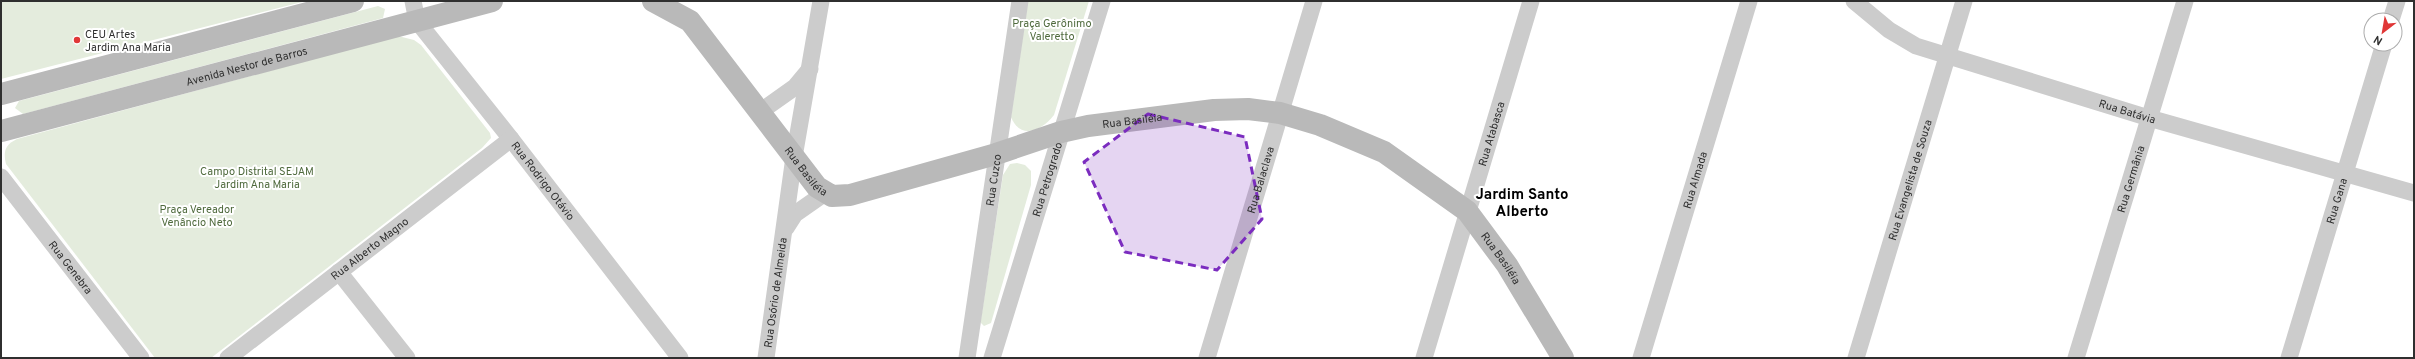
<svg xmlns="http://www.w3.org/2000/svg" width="2415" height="359" viewBox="0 0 2415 359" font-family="Overpass,sans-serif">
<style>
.green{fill:#e4ecdd}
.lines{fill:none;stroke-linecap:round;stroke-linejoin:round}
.street{stroke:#ccc;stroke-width:17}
.secondary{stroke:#b9b9b9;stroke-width:22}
.marked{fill:#7b2cbf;fill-opacity:0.2;stroke:#7b2cbf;stroke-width:3;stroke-dasharray:8 5;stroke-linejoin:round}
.poi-dot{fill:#e03737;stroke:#fff;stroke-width:1.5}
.labels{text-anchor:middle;stroke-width:4;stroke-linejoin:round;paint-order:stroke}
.park-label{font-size:11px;fill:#4f6a3d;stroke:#fff}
.poi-label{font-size:11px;fill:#2f2f2f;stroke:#fff;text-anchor:start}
.street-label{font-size:11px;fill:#2f2f2f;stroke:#fff}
.district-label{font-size:15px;font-weight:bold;fill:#000;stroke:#fff}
</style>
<rect width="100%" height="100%" fill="#fff"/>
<g class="green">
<polygon points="1,1 306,1 1,79"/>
<path d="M1028,1H1089L1054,115C1042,131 1020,140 1011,117Z"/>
<polygon points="378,6 385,9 383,18 23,114 15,108 19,101"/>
<path d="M398,36L414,40L421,45L490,133L491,138L482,148L211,358H155L6,164C3,151 5,145 17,139Z"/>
<polygon points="1017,163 1025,165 1031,171 1031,185 991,323 984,326 981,323 981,319 1003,175 1010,164"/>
</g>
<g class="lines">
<g class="street">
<path id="s1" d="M413,1L417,21L511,139L680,358"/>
<path id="s2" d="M1854,1L1889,30L1916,46L2149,118L2414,193"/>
<polyline points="2391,20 2397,1"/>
<polyline points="761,111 795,87 810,69"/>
<path id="s3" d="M1,177L141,358"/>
<polyline points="786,228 795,214 825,193"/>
<polyline points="339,272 407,358"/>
<path id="s4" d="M228,358L511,139"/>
<path id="s5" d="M766,358L794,157L821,1"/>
<path id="s6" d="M967,358L1020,1"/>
<path id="s7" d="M992,358L1102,1"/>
<path id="s8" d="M1207,358L1314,1"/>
<path id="s9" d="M1424,358L1531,1"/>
<path id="s10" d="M1641,358L1749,1"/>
<path id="s11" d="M1856,358L1964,1"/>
<path id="s12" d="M2076,358L2185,1"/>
<path id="s13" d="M2289,358L2384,44"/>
</g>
<g class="secondary">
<path id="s14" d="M653,1L690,21L817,187L832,196L850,195L996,154L1061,132L1088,126L1214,110L1248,109L1280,113L1320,125L1384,152L1467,211L1507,265L1563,358"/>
<polyline points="1,94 353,1"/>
<path id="s15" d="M1,131L492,1"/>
</g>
</g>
<path class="marked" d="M1148,114L1245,137L1262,219L1217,270L1125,252L1084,162Z"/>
<circle class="poi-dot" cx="77" cy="40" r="4"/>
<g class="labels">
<g class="park-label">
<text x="1052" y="27">Praça Gerônimo<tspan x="1052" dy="13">Valeretto</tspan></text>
<text x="257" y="175">Campo Distrital SEJAM<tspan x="257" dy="13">Jardim Ana Maria</tspan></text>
<text x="197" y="213">Praça Vereador<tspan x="197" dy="13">Venâncio Neto</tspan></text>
</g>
<g class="poi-label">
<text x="85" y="38">CEU Artes<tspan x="85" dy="13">Jardim Ana Maria</tspan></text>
</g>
<g class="street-label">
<text dy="4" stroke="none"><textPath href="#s15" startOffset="254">Avenida Nestor de Barros</textPath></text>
<text dy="4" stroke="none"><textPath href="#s2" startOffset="298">Rua Batávia</textPath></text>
<text dy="4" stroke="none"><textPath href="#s14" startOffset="579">Rua Basiléia</textPath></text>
<text dy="4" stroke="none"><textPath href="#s9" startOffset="234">Rua Atabasca</textPath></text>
<text dy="4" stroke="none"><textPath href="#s14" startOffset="232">Rua Basiléia</textPath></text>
<text dy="4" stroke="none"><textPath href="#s6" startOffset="180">Rua Cuzco</textPath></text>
<text dy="4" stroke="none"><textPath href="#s7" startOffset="187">Rua Petrogrado</textPath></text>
<text dy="4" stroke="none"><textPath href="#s8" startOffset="186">Rua Balaclava</textPath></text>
<text dy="4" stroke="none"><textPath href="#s11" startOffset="186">Rua Evangelista de Souza</textPath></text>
<text dy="4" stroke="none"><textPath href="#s12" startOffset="187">Rua Germânia</textPath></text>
<text dy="4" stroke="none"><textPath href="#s1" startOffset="224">Rua Rodrigo Otávio</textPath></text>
<text dy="4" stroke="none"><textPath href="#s10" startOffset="186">Rua Almada</textPath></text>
<text dy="4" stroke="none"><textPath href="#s13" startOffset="164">Rua Gana</textPath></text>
<text dy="4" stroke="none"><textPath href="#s4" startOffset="179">Rua Alberto Magno</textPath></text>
<text dy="4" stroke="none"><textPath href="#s14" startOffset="999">Rua Basiléia</textPath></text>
<text dy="4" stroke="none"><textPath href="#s3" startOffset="114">Rua Genebra</textPath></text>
<text dy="4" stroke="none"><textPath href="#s5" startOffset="66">Rua Osório de Almeida</textPath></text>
</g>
<g class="district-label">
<text x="1522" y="199">Jardim Santo<tspan x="1522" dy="17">Alberto</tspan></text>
</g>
</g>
<rect width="2415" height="359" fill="none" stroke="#2f2f2f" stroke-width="4"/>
<g transform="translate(2383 32) rotate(211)"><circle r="19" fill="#ffffff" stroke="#acacac"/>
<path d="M0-3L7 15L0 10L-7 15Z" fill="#e03737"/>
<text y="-6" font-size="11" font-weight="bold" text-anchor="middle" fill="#2f2f2f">N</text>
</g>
</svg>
